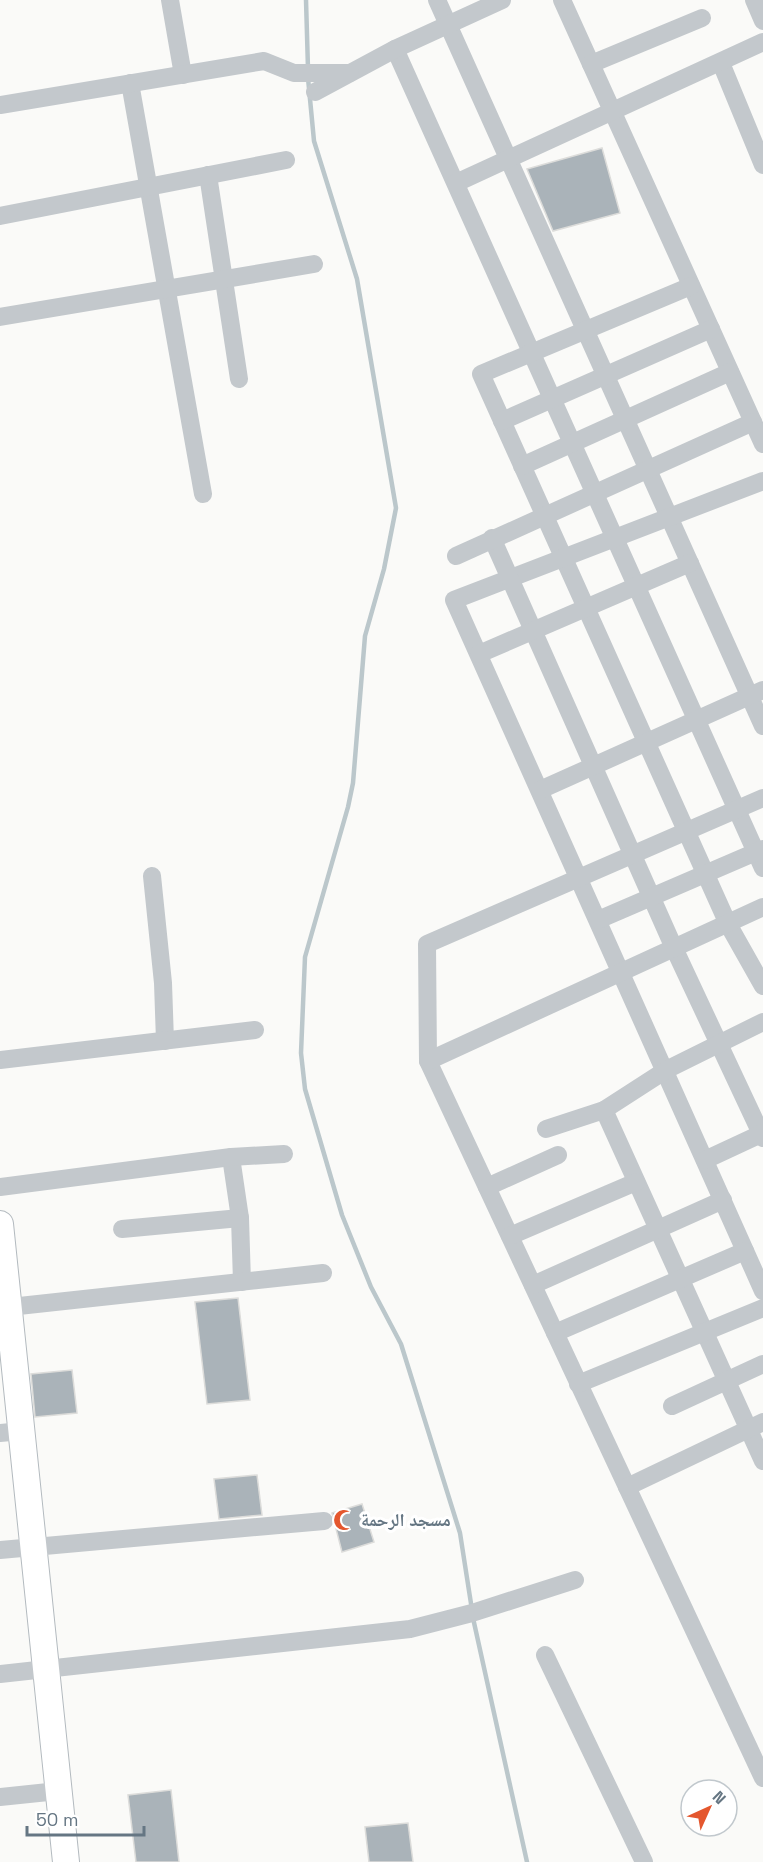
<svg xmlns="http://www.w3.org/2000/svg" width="763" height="1862" viewBox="0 0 763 1862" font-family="'Space Grotesk','Noto Naskh Arabic',sans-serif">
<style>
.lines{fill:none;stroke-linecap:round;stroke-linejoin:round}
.stream{stroke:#bbc7cb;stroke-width:4.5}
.building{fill:#aab3b9;stroke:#dcdcda;stroke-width:1.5}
.secondary-casing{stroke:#b3babf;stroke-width:28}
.street{stroke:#c3c8cc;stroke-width:18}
.secondary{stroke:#fff;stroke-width:26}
.labels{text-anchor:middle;stroke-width:6;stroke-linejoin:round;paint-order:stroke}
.poi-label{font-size:18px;font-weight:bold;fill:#657683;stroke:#fff;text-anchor:start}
</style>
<rect width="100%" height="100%" fill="#fafaf8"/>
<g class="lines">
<g class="stream">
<polyline points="306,0 308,69"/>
<polyline points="308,78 314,141 357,279 396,508 384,569 365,636 353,783 348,807 305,957 301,1053 305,1089 342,1215 371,1287 401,1344 460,1533 472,1610"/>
<polyline points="473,1618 527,1862"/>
</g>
</g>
<g class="building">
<polygon points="602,148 620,213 553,231 527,169"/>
<polygon points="238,1298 250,1400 207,1404 195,1302"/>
<polygon points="72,1370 77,1413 35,1417 31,1374"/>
<polygon points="257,1475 262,1515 219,1519 214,1479"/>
<polygon points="362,1504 374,1542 342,1552 332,1513"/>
<polygon points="171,1790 179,1862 136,1862 128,1795"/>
<polygon points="408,1823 413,1862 369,1862 365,1827"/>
</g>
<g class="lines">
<defs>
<polyline id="secondary" points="0,1224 66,1862"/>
</defs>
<use href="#secondary" class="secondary-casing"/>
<g class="street">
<polyline points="170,0 183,75"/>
<polyline points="437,0 763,726"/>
<polyline points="562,0 763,444"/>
<polyline points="754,0 763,21"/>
<polyline points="395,49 763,868"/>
<polyline points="721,63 763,165"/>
<polyline points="591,64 702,18"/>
<polyline points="130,83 203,494"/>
<polyline points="315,92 395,49 502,0"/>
<polyline points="0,105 264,61 294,73 350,73"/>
<polyline points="208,175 239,379"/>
<polyline points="456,183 763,42"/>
<polyline points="0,216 286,160"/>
<polyline points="691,286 481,374 728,924 763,986"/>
<polyline points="0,317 314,264"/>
<polyline points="502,421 711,329"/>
<polyline points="522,466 730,372"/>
<polyline points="763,481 454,600 763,1291"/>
<polyline points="492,538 674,948 763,1138"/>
<polyline points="456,556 753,422"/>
<polyline points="479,654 690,563"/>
<polyline points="540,790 763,690"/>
<polyline points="763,798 427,944 428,1061 763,1778"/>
<polyline points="152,876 163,983 165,1041"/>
<polyline points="598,920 763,849"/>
<polyline points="0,1060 255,1030"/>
<polyline points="428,1061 763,907"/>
<polyline points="604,1110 763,1461"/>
<polyline points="546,1129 604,1110 666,1070 763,1022"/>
<polyline points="231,1157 240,1218 242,1282"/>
<polyline points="705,1160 763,1133"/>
<polyline points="0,1187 231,1157 284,1154"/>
<polyline points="487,1187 558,1155"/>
<polyline points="122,1229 240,1218"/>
<polyline points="510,1236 636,1182"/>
<polyline points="533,1285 723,1200"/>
<polyline points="0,1308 323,1273"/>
<polyline points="555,1333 745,1251"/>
<polyline points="578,1384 763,1308"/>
<polyline points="672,1406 763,1364"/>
<polyline points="0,1433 21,1431"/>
<polyline points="627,1487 763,1422"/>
<polyline points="0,1550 324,1521"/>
<polyline points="545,1655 644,1862"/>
<polyline points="0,1674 410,1629 472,1613 575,1580"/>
<polyline points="0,1797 58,1791"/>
</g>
<use href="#secondary" class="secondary"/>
</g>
<defs>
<symbol id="mosque-bare" viewBox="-9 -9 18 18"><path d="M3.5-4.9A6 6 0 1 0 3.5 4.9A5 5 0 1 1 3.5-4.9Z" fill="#e4572e" stroke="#fff" stroke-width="2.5" paint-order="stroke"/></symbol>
</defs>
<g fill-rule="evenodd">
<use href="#mosque-bare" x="329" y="1505" width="30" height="30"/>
</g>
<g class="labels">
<g class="poi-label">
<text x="361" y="1526">مسجد الرحمة</text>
</g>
</g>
<g transform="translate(709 1808) rotate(45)"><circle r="28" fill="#ffffff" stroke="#c1c8cd" stroke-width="1.5"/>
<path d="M0-4.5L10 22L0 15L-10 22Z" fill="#e4572e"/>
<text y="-9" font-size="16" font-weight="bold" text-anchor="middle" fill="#657683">N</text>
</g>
<path d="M27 1826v9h117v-9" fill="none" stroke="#657683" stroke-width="3"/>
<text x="36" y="1826" font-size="18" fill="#657683" stroke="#ffffff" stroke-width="4.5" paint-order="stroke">50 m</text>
</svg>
